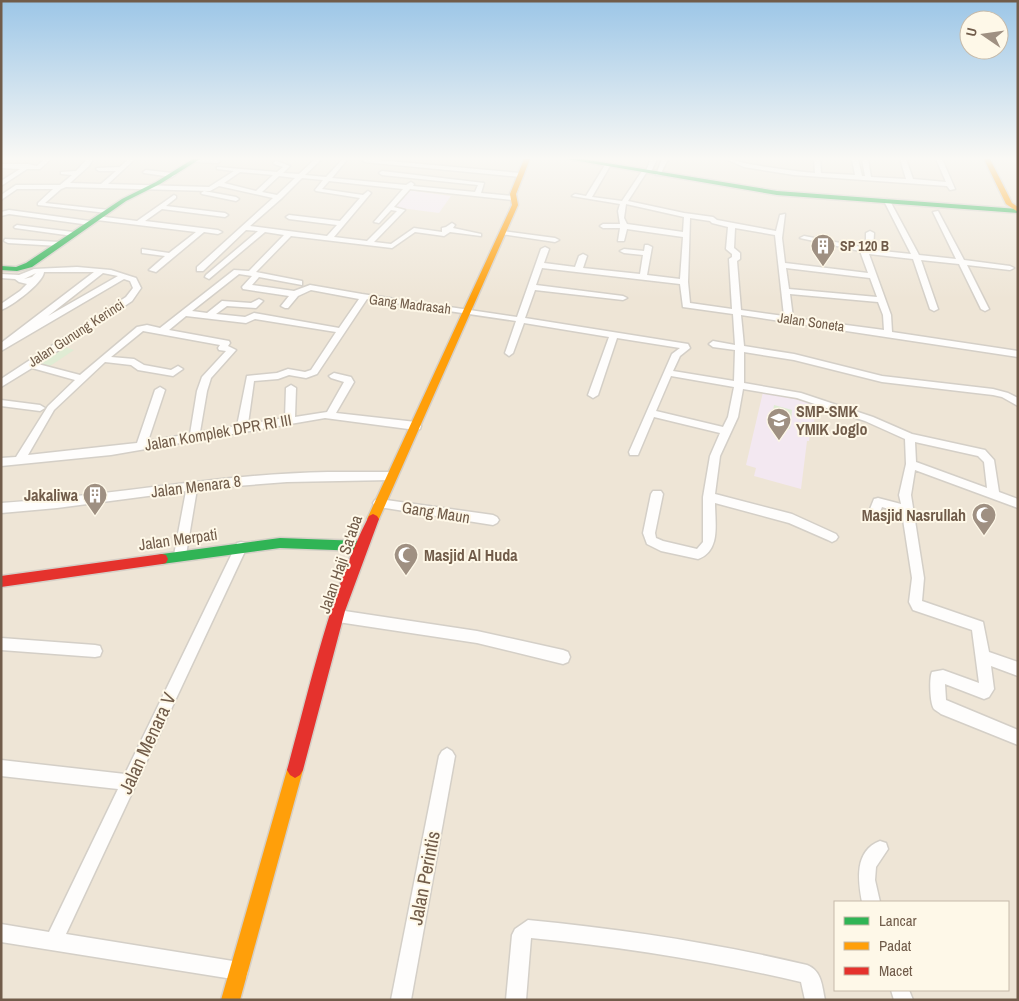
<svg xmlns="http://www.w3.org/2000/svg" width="1019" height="1001" viewBox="0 0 1019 1001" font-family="'Archivo Narrow',sans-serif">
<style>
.residential{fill:#eee5d6;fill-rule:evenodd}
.education{fill:#f3e8f1}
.green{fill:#e0ecd4}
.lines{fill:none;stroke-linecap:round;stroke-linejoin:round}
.street-casing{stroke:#d4cfc7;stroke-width:3}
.fast-casing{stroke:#d5cfc7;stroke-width:3}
.slow-casing{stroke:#d5cfc7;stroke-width:3}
.jam-casing{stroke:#d5cfc7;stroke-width:3}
.street{fill:#fefdfc;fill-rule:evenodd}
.fast{fill:#30b455;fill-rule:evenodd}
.slow{fill:#ff9f0a;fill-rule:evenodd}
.jam{fill:#e5322d;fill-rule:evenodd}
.labels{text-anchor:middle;stroke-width:4;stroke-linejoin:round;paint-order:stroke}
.far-poi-label{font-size:14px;font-weight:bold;fill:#715c4a;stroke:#fef8e8;text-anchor:start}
.far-street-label{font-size:14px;fill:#715c4a;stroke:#fef8e8}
.poi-label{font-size:16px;font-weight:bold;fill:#715c4a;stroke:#fef8e8;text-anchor:start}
.street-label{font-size:16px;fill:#715c4a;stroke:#fef8e8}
.near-street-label{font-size:19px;fill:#715c4a;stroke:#fef8e8}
</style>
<rect width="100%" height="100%" fill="#f5f2e9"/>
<path class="residential" d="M1,159H1018V1000H1ZM835,902H1008V990H835Z"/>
<g class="education">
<polygon points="407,190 451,196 439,213 393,207"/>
<polygon points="763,392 816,404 813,433 810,432 809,441 807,441 801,489 754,476 756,468 746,465"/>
</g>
<g class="green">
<polygon points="62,346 74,350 47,368 35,364"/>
<polygon points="774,405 792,410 790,429 771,424"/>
</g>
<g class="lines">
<defs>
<g id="street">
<polygon points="44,159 51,159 40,169 27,169 1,186 1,181 20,169 1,168 1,164 28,164 37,166"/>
<path d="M87,159H93L89,166L70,183L101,184L116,171H99L96,169L97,168L120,167L128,159H135L108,184L209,187L234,171L217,169V167L277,172L283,167L274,164L273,163L276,161L290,166L283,173L299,174L315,159H322L305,175L326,177L343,159L346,161L332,178L406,185L411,182L414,184L413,186L475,192L478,185L382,175L379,173L382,171L484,183L481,193L513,196L516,198L513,200L410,189L394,207L405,210L374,242L391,244L414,228L442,232V228L446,227L452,223L455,225L453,228L481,234V236L450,232L444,236L415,232L392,248L291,236L256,272L302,281V285L259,277L252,285L294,291L310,285L362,294L517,317L541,249L545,247L549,249L544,263L575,267L579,256L583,254L587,256L583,268L640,274L643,255L624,253L620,251L624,249L644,251L645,245H648L652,247L647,275L680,279L683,237L627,229L624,241H618L620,228H603L600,226L603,224H620L618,211L620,204L572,196L575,194L586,196L605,165L610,166L592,197L622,201L642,171H646L651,159H657L651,172L646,173L628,201L684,213L713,217L717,220L776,231L780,215L785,214L782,238L785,263L868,273L860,251L800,238L804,236L866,248V233L870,231L874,233L873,250L911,254L884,201L887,199L890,201L919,255L956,259L933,212L938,211L964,260L1010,266L1014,268L1010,270L967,265L989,309L985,311L981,309L959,264L921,260L938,309L934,311L930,309L913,259L869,254L891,315L892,332L1018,351V357L741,315L744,346L794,354L882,376L993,389L1008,393L1018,398V406L1002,397L993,395L882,382L794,360L744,352V383L801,393L873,417L912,434L985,450L994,460L999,492L1018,499V508L915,470L911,495L924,578L922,601L983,622L989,652L1018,662V676L991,666L994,689L989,697L984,699L945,684L946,700L1018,730V745L941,714C939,712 936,711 934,709C930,704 929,678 932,672L943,670L979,683L972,630L913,610L909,602L912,578L902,513L882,507L878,517H870L868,514L874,499L878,498L901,504L899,495L906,464L905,439L865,421L797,398L743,389L738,417L720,456L715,494L792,514L836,534L838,537L836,540L832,542L828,540L789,523L715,503C715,523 721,551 698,559L661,551L647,544L643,533L651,494L653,491H661L663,494L655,533L656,538L663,541L697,549L703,542V497L710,456L720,433L654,417L638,455H630L629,452L672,354L680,348L617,338L598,395L593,398L588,395L609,337L524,323L513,353L509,356L505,353L516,321L367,299L317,374L306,378L289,375L278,379L254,381L248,424L285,418L286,388L291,385L296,388L295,417L327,412L344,382L331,378L329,376L334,373L351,377L354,382L336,413L416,422L421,426L420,429L416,430L325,418L111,455L1,466V458L16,457L48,406L75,380L32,368L1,387V379L126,297L133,288L130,281L124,279L1,351V343L94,272H44C43,283 12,306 1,310V304L20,291L27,284L19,282L15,279L1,278V274L19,275L34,269L77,267L111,270L136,278L141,288L132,301L38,364L80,375L137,327L147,325L160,328L234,270L249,271L284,235L265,232L209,279L205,277L206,275L258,231L246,230L203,271H197V267L273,198L219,186L210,191L66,187L61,189L45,203L109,210V212L107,213L38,205V203L53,189H17L1,200V195L16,185H60L72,175L61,174V172L76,171ZM240,172L273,175L256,191L224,183ZM279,176L295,178L277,195L262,192ZM302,178L323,180L315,190L316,191L360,198L340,221L289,215L286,217L289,219L337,225L327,236L250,226L282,198ZM329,181L403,189L374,222L379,223L391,210L397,211L367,241L334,237L371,193L368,191L363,195L322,189ZM626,204L684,217L683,232L627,224L624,218ZM690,218L710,221L712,223L728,227L726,249L732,254V257L729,259L732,309L690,303L688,282ZM735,228L775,235L784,316L741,310L737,261L740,259V253L734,248ZM542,268L680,284L683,307L733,314L735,345L713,341L709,344L713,347L735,350L734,381L673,371L680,356L690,348L688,344L525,318L535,290L623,300L627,298L623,296L536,285ZM786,268L870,278L877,297L789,289ZM36,273L32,277L24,279ZM103,273L118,276L48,316ZM239,274L252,276L242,287L243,289L289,296L281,306L285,308H288L298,296L311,290L359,299L339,328L254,313L245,317L216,314L227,306L256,308L263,301L259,299L251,303L222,301L207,313L192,311ZM790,294L878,302L883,315L884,330L793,318ZM186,316L246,323L255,319L336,332L311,370L305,372L288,369L277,373L247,376L237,426L200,432L207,391L211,378L236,350L228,346L230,343L229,341L169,330ZM143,331L220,345L218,348L219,350L226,351L202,377L197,391L190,434L148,441L165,390L160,387L155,390L137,443L28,455L54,410L105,362L131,365L138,370L173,376L183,369L178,366L171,370L144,365L134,359L111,357ZM671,376L734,387L728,417L723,427L656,411ZM915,442L978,456L984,462L987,488L916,462Z"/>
<polygon points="194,159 218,159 221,161 218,163 196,162"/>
<polygon points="366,159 520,173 523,175 520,177 364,162 363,161"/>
<polygon points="662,159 668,159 660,175 656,175"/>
<path d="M726,159C735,159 741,163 749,164C771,168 793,171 815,173L814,159H820L821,173L855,175L852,159H858L862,176H865L862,159H868L871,177L906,179L900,159H906L913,179L946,182L936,159H942L955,189L950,190L947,186L794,175L744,167Z"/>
<polygon points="146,170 172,173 175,175 172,177 144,173 143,172"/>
<polygon points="204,191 236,197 239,199 236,201 202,194 201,193"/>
<polygon points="174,195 176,196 176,198 166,206 225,213 228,215 225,217 162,209 145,221 218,230 222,232 218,234 204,232 156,272 149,270 165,256 142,253 142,249 169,253 196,232 97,220 94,218 97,216 137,221"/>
<polygon points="9,210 90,221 93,223 90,225 9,214 1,216 1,212"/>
<polygon points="17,225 73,232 77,234 73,236 15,228 14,227"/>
<polygon points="503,231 555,238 559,240 555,242 501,234 501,232"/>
<polygon points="5,239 59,242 63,244 59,246 8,243 4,241"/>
<polygon points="1,400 40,405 45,408 40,411 1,406"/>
<path d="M328,472H391L396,476L391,480L287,482L197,489L186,555L184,559L180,560L176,559L174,555L186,491L57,508L1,513V503C111,496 218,474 328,472Z"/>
<polygon points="379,499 493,515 497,517 499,520 497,523 493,525 379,507 375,506 373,503 375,500"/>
<polygon points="241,542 245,543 247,547 66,934 239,962 246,964 248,971 246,978 239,980 1,942 1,924 49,932 118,789 1,776 1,760 125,774 237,543"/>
<polygon points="338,610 477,631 563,650 568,652 570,657 568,662 563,664 477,643 338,622 333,620 331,616 333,612"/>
<polygon points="1,638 95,645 100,646 102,651 100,656 95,657 1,650"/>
<polygon points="447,748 452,751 455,756 411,1000 391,1000 439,756 442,751"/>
<path d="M880,841L886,843L888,849L876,867L875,880L880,902H862C858,880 854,851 880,841Z"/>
<path d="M528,920C622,929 715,943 807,965C822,971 822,986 825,1000H805L801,982C712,961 622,947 531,938L526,1000H506L512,935L515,929Z"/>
<polygon points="891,990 909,990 913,1000 894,1000"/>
</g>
<g id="fast">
<polygon points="193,159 200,159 160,184 126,201 32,267 17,271 1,270 1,266 16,267 26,263 122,199 156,182"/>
<polygon points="567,159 582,159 777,191 1018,209 1018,213 777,195"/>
<polygon points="280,538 361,541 365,542 367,546 365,550 361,551 280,548 162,564 158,563 156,559 158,555 162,554"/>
</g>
<g id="slow">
<polygon points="524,159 530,159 516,194 518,205 379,519 377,522 369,522 367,519 512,205 510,194"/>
<polygon points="984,159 990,159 1012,203 1018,207 1018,212 1006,204"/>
<polygon points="295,762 300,765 303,770 240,1000 221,1000 287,770 290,765"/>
</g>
<g id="jam">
<path d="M373,514L377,516L379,519L345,611L303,770L300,775L295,778L290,775L287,770C310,687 330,592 369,516Z"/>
<polygon points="162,554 166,555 168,559 166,563 162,564 1,587 1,576"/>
</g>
</defs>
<use href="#street" class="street-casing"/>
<use href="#fast" class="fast-casing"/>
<use href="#slow" class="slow-casing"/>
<use href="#jam" class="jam-casing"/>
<use href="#street" class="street"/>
<use href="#fast" class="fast"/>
<use href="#slow" class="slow"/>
<use href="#jam" class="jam"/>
</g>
<linearGradient id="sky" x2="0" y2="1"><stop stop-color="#9cc6e7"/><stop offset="0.53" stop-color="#faf9f5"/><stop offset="1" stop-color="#faf9f5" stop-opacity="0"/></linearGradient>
<rect width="1019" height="299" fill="url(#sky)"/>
<defs>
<symbol id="building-pin" viewBox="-11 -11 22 30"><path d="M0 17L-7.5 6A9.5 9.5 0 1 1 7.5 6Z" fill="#9f9082" stroke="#fef8e8"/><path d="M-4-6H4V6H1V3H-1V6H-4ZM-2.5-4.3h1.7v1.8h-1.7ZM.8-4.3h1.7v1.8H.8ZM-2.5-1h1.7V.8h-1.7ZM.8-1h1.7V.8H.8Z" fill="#fff"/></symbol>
<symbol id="school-pin" viewBox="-11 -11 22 30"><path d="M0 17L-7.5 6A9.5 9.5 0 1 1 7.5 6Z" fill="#9f9082" stroke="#fef8e8"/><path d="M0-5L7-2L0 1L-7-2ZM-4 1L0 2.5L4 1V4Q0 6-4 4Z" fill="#fff"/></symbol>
<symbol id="mosque-pin" viewBox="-11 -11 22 30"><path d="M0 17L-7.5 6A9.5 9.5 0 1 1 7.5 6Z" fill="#9f9082" stroke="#fef8e8"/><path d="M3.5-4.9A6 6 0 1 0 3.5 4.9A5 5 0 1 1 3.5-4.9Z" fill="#fff"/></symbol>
</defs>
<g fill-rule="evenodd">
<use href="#building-pin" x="809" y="232" width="28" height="38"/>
<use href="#school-pin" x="765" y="406" width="28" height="38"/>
<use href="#building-pin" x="81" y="481" width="28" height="38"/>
<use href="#mosque-pin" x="970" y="501" width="28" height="38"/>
<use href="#mosque-pin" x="392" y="541" width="28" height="38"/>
</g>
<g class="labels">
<g class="far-poi-label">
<text x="840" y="251">SP 120 B</text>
</g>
<g class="far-street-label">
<text transform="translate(410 304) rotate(7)" y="5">Gang Madrasah</text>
<text transform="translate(811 322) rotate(8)" y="5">Jalan Soneta</text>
<text transform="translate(76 333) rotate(-33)" y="5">Jalan Gunung Kerinci</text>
</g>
<g class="poi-label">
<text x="796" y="417">SMP-SMK<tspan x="796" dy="18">YMIK Joglo</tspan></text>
<text x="78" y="501" text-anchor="end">Jakaliwa</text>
<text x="966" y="521" text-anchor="end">Masjid Nasrullah</text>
<text x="424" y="561">Masjid Al Huda</text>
</g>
<g class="street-label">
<text transform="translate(218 432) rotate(-10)" y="6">Jalan Komplek DPR RI III</text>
<text transform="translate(196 486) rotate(-7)" y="6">Jalan Menara 8</text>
<text transform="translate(436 512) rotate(9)" y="6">Gang Maun</text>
<text transform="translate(178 539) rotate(-8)" y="6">Jalan Merpati</text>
<text transform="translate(340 564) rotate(-71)" y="6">Jalan Haji Sa'aba</text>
</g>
<g class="near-street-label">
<text transform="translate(147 743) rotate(-65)" y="7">Jalan Menara V</text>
<text transform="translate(424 878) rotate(-79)" y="7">Jalan Perintis</text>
</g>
</g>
<rect width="1019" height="1001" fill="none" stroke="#715c4a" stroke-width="5"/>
<rect x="834" y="901" width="175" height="90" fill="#fef8e8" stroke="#c6baa9"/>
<rect x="844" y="917" width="25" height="8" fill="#30b455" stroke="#c6baa9"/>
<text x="879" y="926" font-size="15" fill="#715c4a">Lancar</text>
<rect x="844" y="942" width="25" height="8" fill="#ff9f0a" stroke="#c6baa9"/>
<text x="879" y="951" font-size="15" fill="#715c4a">Padat</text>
<rect x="844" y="967" width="25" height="8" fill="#e5322d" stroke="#c6baa9"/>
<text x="879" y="976" font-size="15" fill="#715c4a">Macet</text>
<g transform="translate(984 35) rotate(283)"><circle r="24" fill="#fef8e8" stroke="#c6baa9"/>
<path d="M0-4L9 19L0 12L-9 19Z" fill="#9f9082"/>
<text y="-8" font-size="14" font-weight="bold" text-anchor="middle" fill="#715c4a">U</text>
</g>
</svg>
